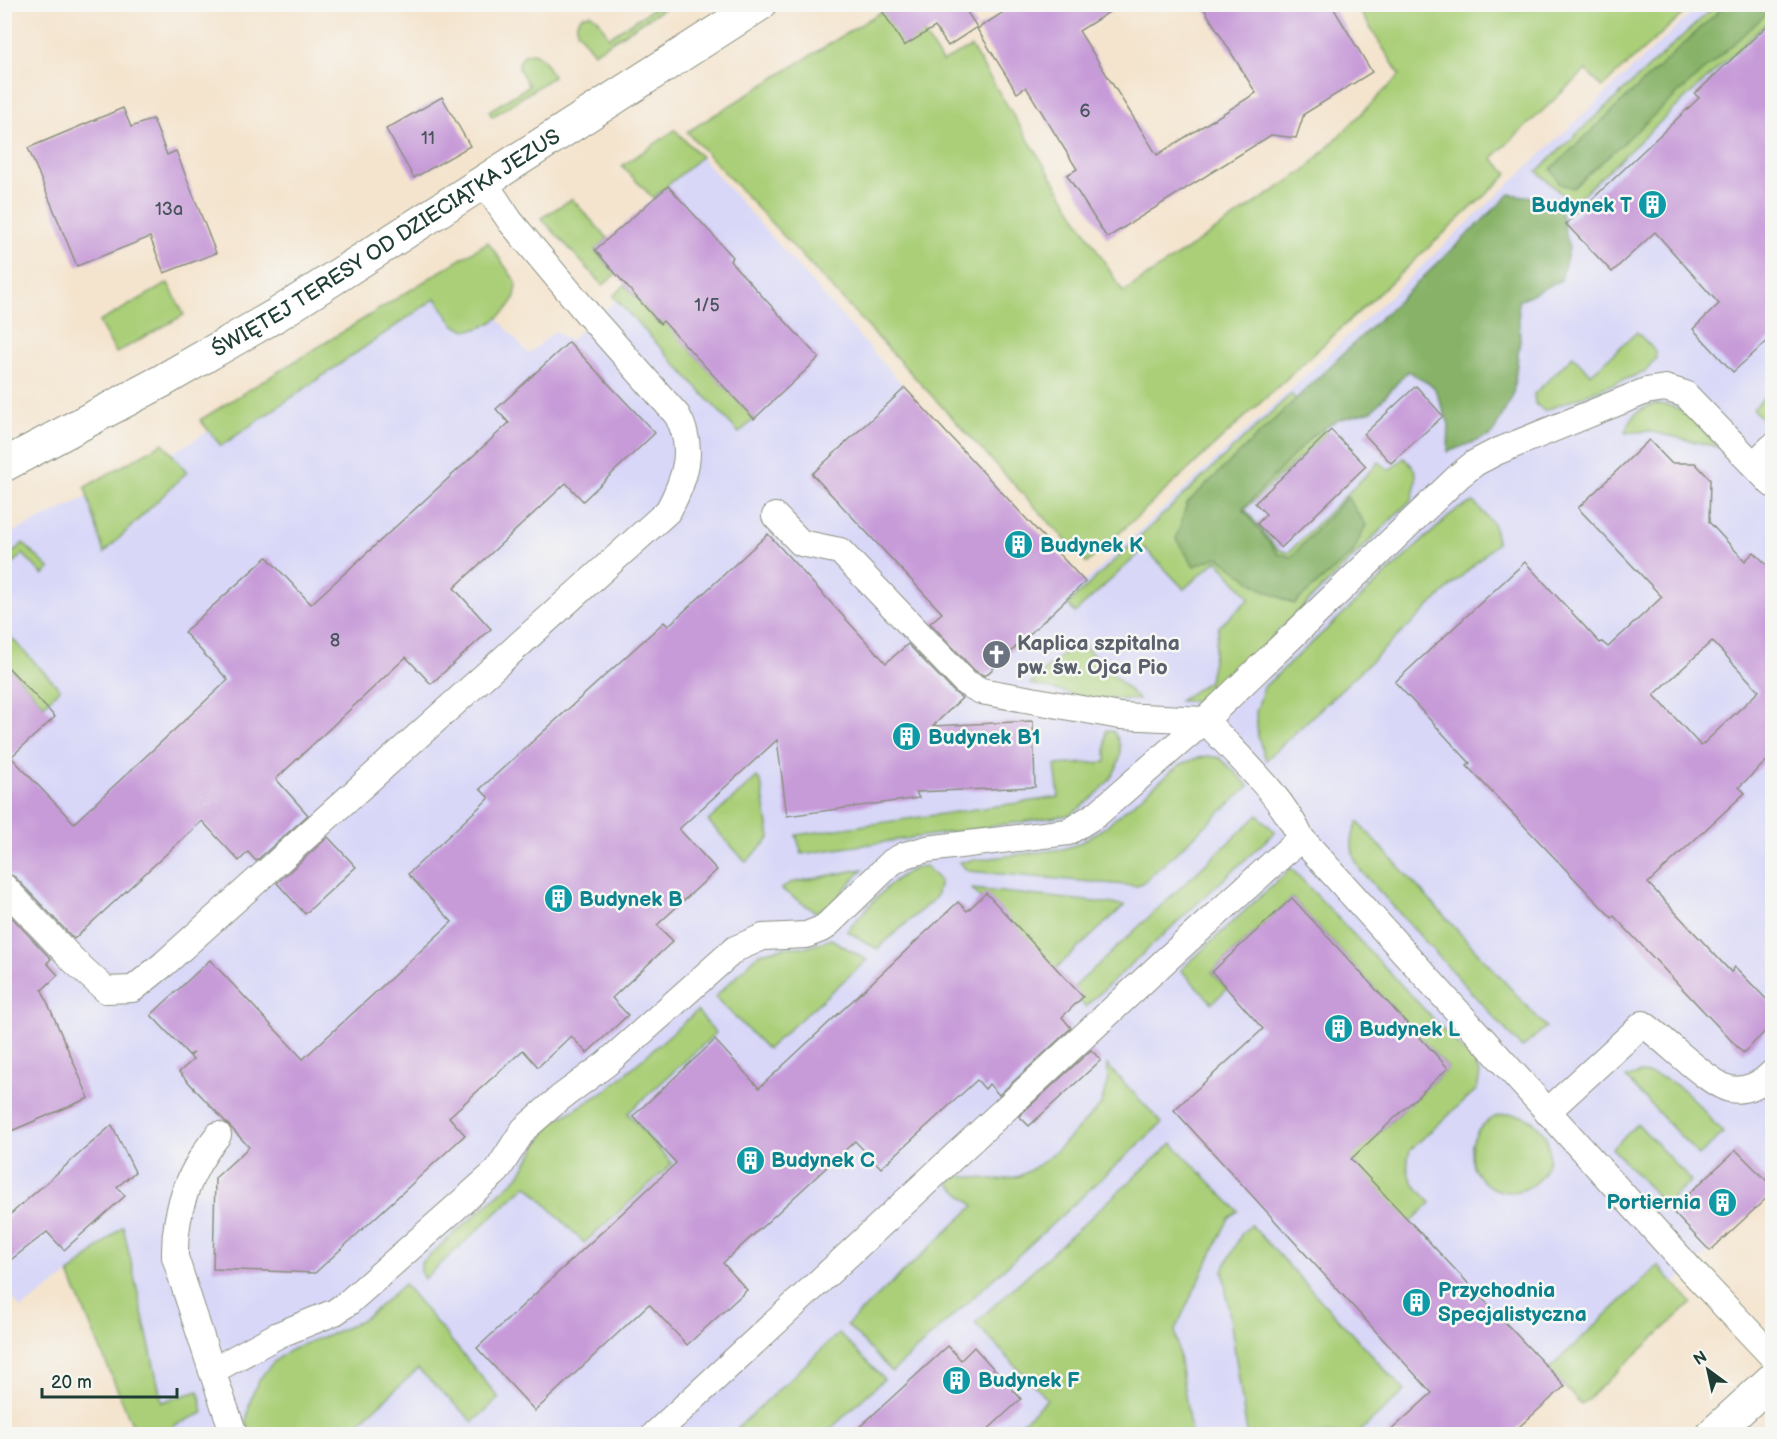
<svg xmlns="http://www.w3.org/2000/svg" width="1777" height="1439" viewBox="0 0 1777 1439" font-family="'Balsamiq Sans',sans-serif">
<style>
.built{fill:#d8d7f8}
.green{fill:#aacf78;stroke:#648656;stroke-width:1.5}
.forest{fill:#87b268;stroke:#53784e;stroke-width:1.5}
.building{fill:#c79bd8;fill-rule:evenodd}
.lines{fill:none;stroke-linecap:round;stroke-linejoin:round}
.lane-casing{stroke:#8a9081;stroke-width:28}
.secondary-casing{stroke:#8a9081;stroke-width:35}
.lane{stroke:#fff;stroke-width:26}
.secondary{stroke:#fff;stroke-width:33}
.labels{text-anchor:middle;stroke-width:5;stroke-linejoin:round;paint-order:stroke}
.number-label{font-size:18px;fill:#49545d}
.culture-label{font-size:21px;font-weight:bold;fill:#0d838f;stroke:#f6f6f2;text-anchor:start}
.street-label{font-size:21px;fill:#1f3d34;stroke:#f6f6f2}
.worship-label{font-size:21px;font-weight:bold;fill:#5b616d;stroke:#f6f6f2;text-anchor:start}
</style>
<rect width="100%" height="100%" fill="#f6f6f2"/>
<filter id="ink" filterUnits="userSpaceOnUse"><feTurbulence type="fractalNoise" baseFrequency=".0167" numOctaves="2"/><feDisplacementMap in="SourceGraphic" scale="12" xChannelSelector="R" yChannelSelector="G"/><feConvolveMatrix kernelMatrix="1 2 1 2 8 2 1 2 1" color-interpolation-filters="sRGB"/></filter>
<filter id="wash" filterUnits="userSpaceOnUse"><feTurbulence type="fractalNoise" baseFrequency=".008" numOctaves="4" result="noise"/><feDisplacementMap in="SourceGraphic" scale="24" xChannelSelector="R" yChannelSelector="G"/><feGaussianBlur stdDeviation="1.35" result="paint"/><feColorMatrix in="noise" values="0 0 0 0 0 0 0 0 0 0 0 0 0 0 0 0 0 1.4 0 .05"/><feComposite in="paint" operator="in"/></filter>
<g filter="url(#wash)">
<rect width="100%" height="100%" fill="#f4e4ce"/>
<polygon class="built" points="1705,4 1772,5 1772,1193 1674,1284 1658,1267 1549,1369 1565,1386 1511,1434 136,1434 69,1274 21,1309 5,1287 5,536 145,470 460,276 529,354 555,331 569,341 629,289 595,250 652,214 645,205 701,157 905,388 1085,582 1700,5"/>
<g class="green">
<polygon points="659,5 669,5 594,53 577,31 577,22 582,16 591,14 598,19 609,37"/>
<polygon points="892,5 906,5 942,62 971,47 1123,292 1305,170 1400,75 1356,5 1693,5 1602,87 1586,70 1492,158 1508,174 1087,563 687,132"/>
<polygon points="1716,5 1772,5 1772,18 1572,204 1537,171"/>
<path d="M533,53C544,57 548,67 553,77L492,117L489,111L529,86L519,69V62L525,54Z"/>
<polygon points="675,130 701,157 653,198 622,166"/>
<polygon points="572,199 608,239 595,250 616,274 603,285 541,218"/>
<path d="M488,242L516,282C516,286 516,292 515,296C509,315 477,337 458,327C449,322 442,306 436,298L221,446L200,420Z"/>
<polygon points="168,283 184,315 116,353 99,322"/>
<polygon points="625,285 659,324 664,321 754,419 739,433 613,296"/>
<polygon points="1637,332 1655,351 1656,358 1644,372 1544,411 1535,403 1534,394 1573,356 1591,374"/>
<polygon points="1772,390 1772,426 1769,427 1753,409"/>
<path d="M1291,394L1327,432L1245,509L1277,549L1288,553L1379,462L1389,470L1404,458C1421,472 1417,479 1412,499L1239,670L1213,693L1199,701H1179L1209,681L1219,627L1250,598L1217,560L1184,589L1145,548L1075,613L1068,604Z"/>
<path d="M1655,404C1687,404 1698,425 1718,447L1648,431L1625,433C1632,416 1636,409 1655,404Z"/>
<polygon points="163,443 187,472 104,553 85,487"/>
<polygon points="1474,502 1494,525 1497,543 1266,760 1258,737 1256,712 1264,687 1456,510"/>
<polygon points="23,543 50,569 43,575 23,554 5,571 5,560"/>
<polygon points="5,631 60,689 44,705 5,663"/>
<polygon points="1078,640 1139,700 1089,698 1030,684"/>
<path d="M1106,730L1114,732C1136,766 1095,798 1070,815L802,854L796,835L1059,797L1055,765L1106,762Z"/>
<polygon points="1208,756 1220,758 1249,786 1144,882 1137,886 968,871 959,862 1063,849 1078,844 1104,828 1178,766 1194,759"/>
<polygon points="757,777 761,782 770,838 746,862 708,821"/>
<polygon points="1258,815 1275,832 1085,1007 1070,991"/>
<path d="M1358,822L1546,1027L1522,1048L1361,871C1350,854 1349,840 1358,822Z"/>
<path d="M926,866L940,881L936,897L877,949L847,931C867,910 895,869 926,866Z"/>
<path d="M1291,868L1472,1060L1480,1074L1477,1089L1410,1150C1402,1178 1414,1183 1431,1203L1409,1223L1341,1148L1369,1142L1448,1068L1292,898L1212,972L1227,989L1212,1003L1181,970Z"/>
<polygon points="863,869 832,903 816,912 781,889 790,883"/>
<polygon points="972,889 1125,905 1051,973"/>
<polygon points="831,939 867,960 767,1049 715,997 760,953 788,947 808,947"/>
<polygon points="697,1011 716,1033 628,1113 672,1164 584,1243 527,1185 424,1279 421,1273 421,1263 518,1177 551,1124 607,1090"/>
<polygon points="1107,1065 1162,1123 892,1372 847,1325 974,1206 949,1184 957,1176 1001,1180 1020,1176 1039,1165 1057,1150 1101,1105 1108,1079"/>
<path d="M1640,1073C1680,1075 1698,1106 1723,1133L1699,1156L1626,1078Z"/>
<circle cx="1510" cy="1153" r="39"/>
<polygon points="1638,1124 1691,1181 1665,1205 1612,1148"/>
<polygon points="1172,1143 1238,1211 1229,1218 1175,1330 1191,1434 1010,1434 1047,1399 975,1323"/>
<polygon points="1251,1225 1405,1391 1357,1434 1247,1434 1223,1270 1242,1233"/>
<polygon points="123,1226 162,1402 199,1391 203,1413 173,1426 176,1434 136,1434 69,1274"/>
<polygon points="1658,1266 1692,1303 1581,1405 1549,1369"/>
<path d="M404,1284L499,1398L473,1422L418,1369L347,1434H247C245,1403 257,1372 284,1354C306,1340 338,1334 361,1320C377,1310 390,1297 404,1284Z"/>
<polygon points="839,1333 884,1379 825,1434 731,1434"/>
</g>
<g class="forest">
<polygon points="1726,4 1772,5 1772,9 1573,188 1560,184 1551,169"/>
<polygon points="1510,194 1540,198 1561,212 1569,248 1561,280 1518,301 1520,340 1513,395 1492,435 1448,452 1449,424 1434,387 1408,371 1372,411 1338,420 1313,435 1243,509 1278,554 1291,557 1347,497 1366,525 1352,554 1294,604 1262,589 1218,557 1194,566 1176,539 1187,503"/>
</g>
<g id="blocks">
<g class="building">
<polygon points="878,4 973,4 965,9 977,27 948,46 935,27 904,46"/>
<polygon points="1016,4 1122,4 1079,31 1157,155 1256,93 1201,4 1331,4 1372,72 1304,114 1296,138 1271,135 1107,238 1067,175 1077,169 1026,87 1017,93 977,29"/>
<polygon points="1773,20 1773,336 1733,372 1693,329 1719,304 1655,232 1612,272 1566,224 1699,98 1695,94"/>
<polygon points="442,97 470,146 414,178 386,129"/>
<polygon points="123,108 131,127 153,119 167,155 176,151 216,253 164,273 150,237 77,266 28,148"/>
<polygon points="668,186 733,257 730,261 819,358 754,419 663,321 660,324 595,250"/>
<polygon points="569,342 655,433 583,501 566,483 454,588 491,629 431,684 406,657 276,779 308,815 256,861 248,852 239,861 202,821 74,939 15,877 4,872 4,663 55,717 11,757 74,823 228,680 184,632 267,557 311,604 509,423 496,409"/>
<polygon points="1416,386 1443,416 1391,463 1364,434"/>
<polygon points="905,388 1085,582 985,676 975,671 930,623 942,613 812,474"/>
<polygon points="1331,430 1366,466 1281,548 1257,524 1266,514 1255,503"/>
<path d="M1649,440L1671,463H1695L1710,479L1709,522L1745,561L1754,552L1773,571V755L1739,787L1745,793L1648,883L1731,972L1735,967L1773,1006V1024L1743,1053L1614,916L1612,918L1467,766L1470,763L1395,682L1525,562L1600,643L1602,642L1608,647L1662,597L1578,508ZM1712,641L1759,691L1701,746L1654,695Z"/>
<polygon points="768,534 886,663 908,644 955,693 962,698 933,726 1033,721 1035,787 916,792 919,798 787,816 777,740 679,829 717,870 657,925 673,941 612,998 628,1015 587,1053 571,1036 538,1067 523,1050 449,1117 465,1135 315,1273 213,1269 215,1178 249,1147 179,1072 193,1060 190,1056 194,1053 189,1055 151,1015 210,960 303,1059 452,922 408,874 489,798 480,789 664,622 668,626"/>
<polygon points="328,837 356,867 305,914 277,883"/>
<polygon points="986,893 1083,997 1062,1017 1071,1028 999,1095 989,1084 985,1089 977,1080 881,1168 855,1141 723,1263 747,1290 687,1345 649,1304 535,1411 477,1348 676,1163 633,1116 715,1040 759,1088 958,902 967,911"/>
<polygon points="1292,898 1448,1068 1351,1159 1565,1386 1511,1434 1387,1434 1432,1393 1174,1110 1263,1029 1212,972"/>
<polygon points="4,909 51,959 47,963 58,975 42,990 89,1098 4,1134"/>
<polygon points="1091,1050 1101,1060 1029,1126 1019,1116"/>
<polygon points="112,1125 135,1172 117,1187 125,1196 64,1250 47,1232 4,1265 4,1220"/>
<polygon points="1736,1150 1773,1187 1773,1192 1710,1251 1671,1210"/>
<polygon points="948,1346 961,1360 974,1347 1021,1399 983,1434 852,1434"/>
</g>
</g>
</g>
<g filter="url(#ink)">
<use href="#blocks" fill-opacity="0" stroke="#8a9081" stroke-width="1.5"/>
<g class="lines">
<defs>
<g id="lane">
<polyline points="1754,464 1772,447"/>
<path d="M775,516L801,543L840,551L966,683L981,691L1120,716L1205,720C1238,757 1280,793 1301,838L1690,1269L1772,1356"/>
<path d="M4,887L74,961L106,990L133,989L164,964L668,511C685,480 696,448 677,415L587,313L510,221L484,182"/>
<path d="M1547,1112L1643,1024C1664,1038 1709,1085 1730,1089C1745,1092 1762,1084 1772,1073"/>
<path d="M212,1371L175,1257C174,1211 189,1170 218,1135"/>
<polyline points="234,1434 212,1371 278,1335 335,1312 349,1302 497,1171 524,1129 560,1098 606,1064 735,949 763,937 806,935 824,928 892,862 905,855 927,849 1068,832 1097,814 1205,720 1460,475 1475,463 1496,452 1646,391 1665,388 1685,394 1772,484"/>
<polyline points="655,1434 1167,959 1301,838"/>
</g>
<g id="secondary">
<path id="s1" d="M4,465L162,381L278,314L760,4"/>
<polyline points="1713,1434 1772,1380"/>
</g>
</defs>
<use href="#lane" class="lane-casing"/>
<use href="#secondary" class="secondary-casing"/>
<use href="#lane" class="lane"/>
<use href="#secondary" class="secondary"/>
</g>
</g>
<defs>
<symbol id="building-disc" viewBox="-11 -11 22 22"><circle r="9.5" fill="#0f9aa8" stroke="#f6f6f2"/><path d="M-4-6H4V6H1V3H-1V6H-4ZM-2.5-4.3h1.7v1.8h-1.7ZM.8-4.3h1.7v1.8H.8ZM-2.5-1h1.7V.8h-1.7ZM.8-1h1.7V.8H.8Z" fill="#fff"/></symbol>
<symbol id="church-disc" viewBox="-11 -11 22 22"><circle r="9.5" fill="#6b7280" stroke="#f6f6f2"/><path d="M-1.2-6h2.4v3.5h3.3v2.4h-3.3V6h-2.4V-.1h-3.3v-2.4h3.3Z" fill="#fff"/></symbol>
</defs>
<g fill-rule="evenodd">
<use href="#building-disc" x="1636" y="188" width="33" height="33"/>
<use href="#building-disc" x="1002" y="528" width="33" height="33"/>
<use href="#church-disc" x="980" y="638" width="33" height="33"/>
<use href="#building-disc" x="890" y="720" width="33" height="33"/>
<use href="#building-disc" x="542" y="882" width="33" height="33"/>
<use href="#building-disc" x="1322" y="1012" width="33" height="33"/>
<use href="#building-disc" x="734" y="1144" width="33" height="33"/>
<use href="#building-disc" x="1706" y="1186" width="33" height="33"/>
<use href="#building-disc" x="1400" y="1286" width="33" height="33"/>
<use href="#building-disc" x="940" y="1364" width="33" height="33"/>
</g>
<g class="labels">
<g class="number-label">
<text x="1085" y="117">6</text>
<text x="428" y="144">11</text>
<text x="169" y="215">13a</text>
<text x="707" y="311">1/5</text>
<text x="335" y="646">8</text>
</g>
<g class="culture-label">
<text x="1632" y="212" text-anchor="end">Budynek T</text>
<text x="1040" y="552">Budynek K</text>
<text x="928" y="744">Budynek B1</text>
<text x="579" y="906">Budynek B</text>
<text x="1359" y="1036">Budynek L</text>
<text x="771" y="1167">Budynek C</text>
<text x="1701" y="1209" text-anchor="end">Portiernia</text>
<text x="1438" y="1297">Przychodnia<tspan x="1438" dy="24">Specjalistyczna</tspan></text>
<text x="978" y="1387">Budynek F</text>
</g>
<g class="street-label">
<text dy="7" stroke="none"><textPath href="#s1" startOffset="442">ŚWIĘTEJ TERESY OD DZIECIĄTKA JEZUS</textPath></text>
</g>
<g class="worship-label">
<text x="1017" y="650">Kaplica szpitalna<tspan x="1017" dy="24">pw. św. Ojca Pio</tspan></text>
</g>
</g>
<rect width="1777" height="1439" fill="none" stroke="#f6f6f2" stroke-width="24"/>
<g transform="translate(1708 1370) rotate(327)" stroke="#f6f6f2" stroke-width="4.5" paint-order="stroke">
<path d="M0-4.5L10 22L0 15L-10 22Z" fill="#1f3d34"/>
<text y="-9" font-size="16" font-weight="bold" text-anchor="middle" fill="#1f3d34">N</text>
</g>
<path d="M42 1388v9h135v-9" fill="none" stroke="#1f3d34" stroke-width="3"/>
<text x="51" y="1388" font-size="18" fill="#1f3d34" stroke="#f6f6f2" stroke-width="4.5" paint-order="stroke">20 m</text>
</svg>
